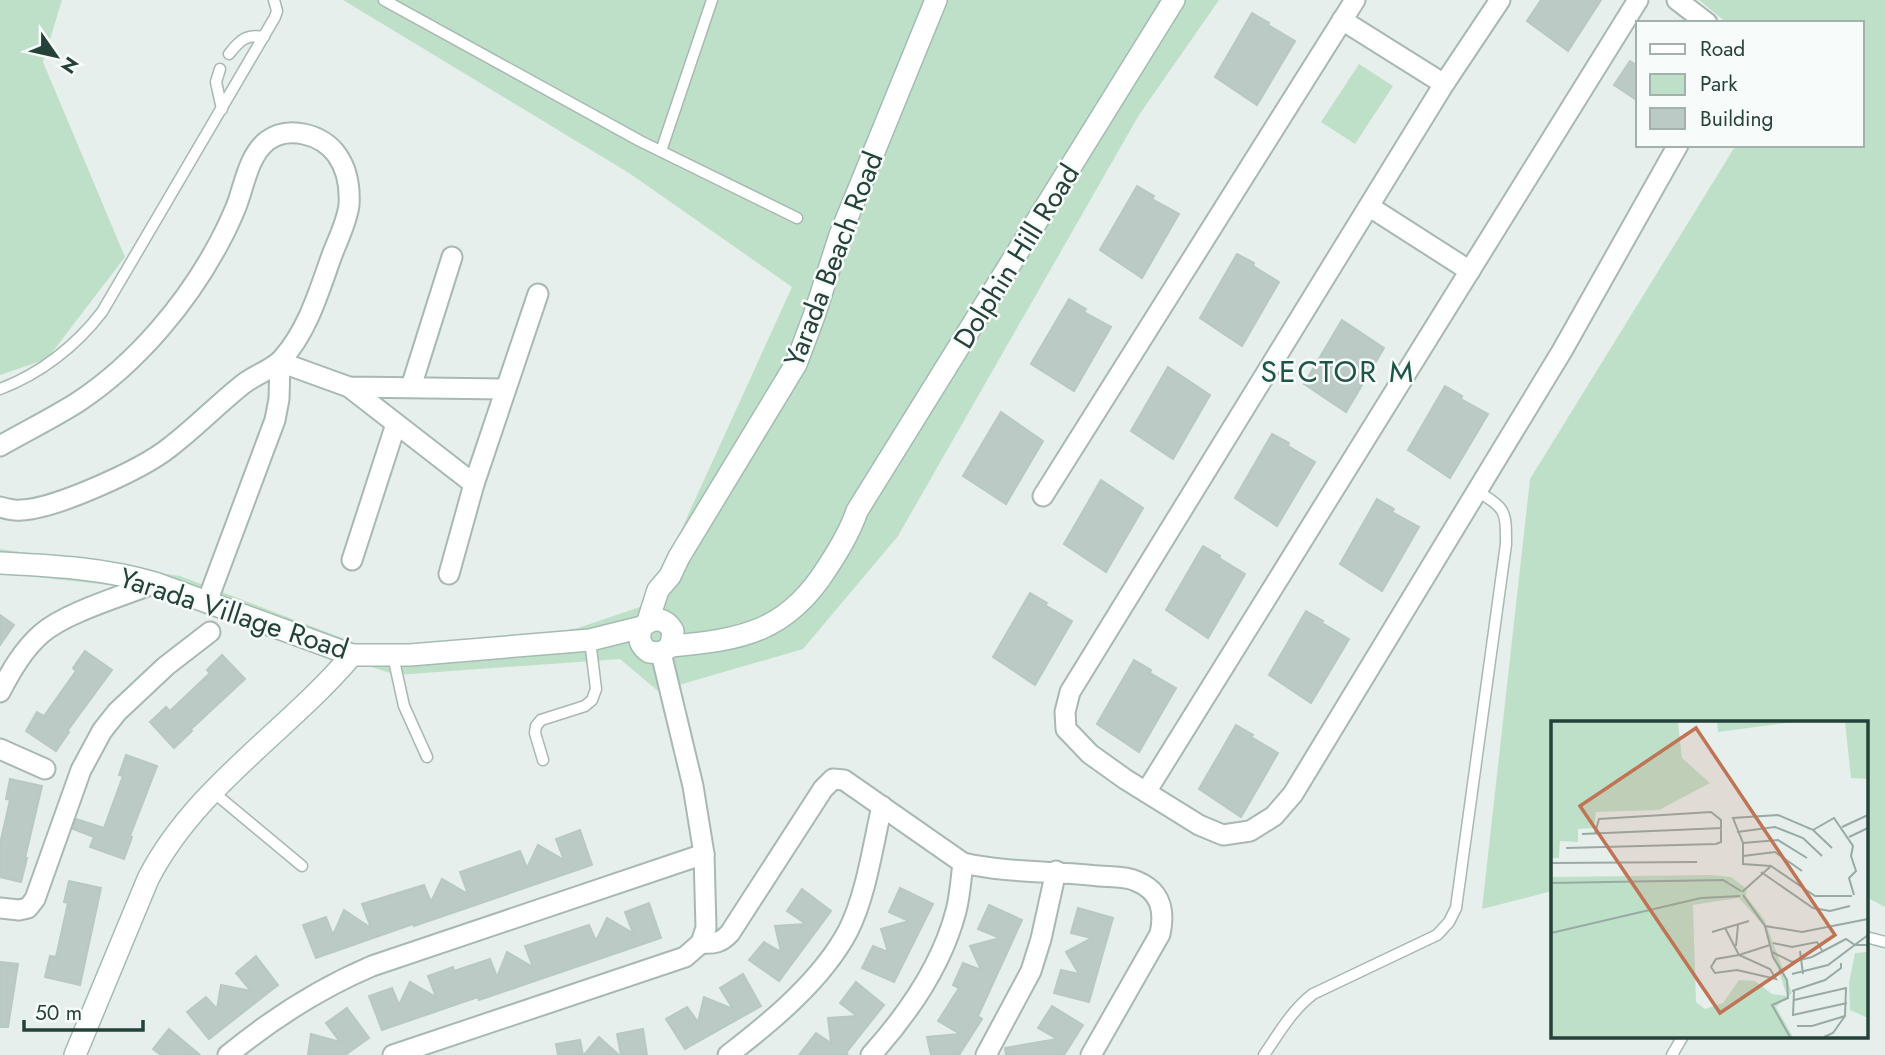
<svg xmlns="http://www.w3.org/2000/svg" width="1885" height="1055" viewBox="0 0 1885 1055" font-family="Jost,sans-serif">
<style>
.green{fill:#bfe0c8}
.building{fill:#bbcac4;stroke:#b8c9c2;stroke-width:2}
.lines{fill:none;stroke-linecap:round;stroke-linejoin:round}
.lane-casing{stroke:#a8b8b2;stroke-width:13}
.street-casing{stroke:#a8b8b2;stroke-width:23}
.secondary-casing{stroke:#a4bbb3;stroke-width:24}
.lane{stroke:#fff;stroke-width:10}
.street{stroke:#fff;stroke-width:19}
.secondary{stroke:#fff;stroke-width:21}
.labels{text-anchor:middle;stroke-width:5;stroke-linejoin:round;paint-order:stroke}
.street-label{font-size:28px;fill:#24423a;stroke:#f7fbf9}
.neighbourhood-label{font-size:30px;letter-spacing:2px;fill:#1f5548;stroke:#f7fbf9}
.inset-road{fill:none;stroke:#98aaa4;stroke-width:2}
.view{fill:#c07456;fill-opacity:0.15;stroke:#c07456;stroke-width:3.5}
.inset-edge{fill:none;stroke:#24423a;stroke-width:3.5}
</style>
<rect width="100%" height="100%" fill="#e6efeb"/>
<g class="green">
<polygon points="0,0 62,0 43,62 125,257 47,359 0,375"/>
<polygon points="343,0 1219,0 1139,115 898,536 803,649 658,691 620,659 396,675 127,587 0,573 0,549 180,576 355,643 451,652 578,628 640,607 663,570 792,287 629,173"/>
<polygon points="1699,0 1885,0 1885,907 1866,897 1866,722 1552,722 1552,891 1482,909 1530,479 1736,145 1862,145 1862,23 1727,23"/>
<polygon points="1359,64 1393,86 1355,144 1321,122"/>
</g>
<g class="building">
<polygon points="1541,0 1601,0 1568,51 1527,21"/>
<polygon points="1252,13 1269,23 1268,25 1295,41 1257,105 1215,77"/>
<polygon points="1630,61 1638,66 1638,101 1614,85"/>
<polygon points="1137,186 1154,196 1152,199 1179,214 1142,278 1100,250"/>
<polygon points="1237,254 1254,263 1253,266 1279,282 1242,346 1200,318"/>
<polygon points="1069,299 1086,309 1084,312 1111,327 1074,391 1031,364"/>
<polygon points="1342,320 1384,348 1346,412 1304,384"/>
<polygon points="1168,367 1210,395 1173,459 1131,431"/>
<polygon points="1445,386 1462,396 1461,399 1488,414 1450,478 1408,450"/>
<polygon points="1001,412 1043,441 1006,504 963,476"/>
<polygon points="1272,434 1289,443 1288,446 1315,462 1277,526 1235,498"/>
<polygon points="1101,480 1143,508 1106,572 1064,544"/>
<polygon points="1377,499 1394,509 1392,512 1419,527 1382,591 1340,564"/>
<polygon points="1203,546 1220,556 1219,558 1245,574 1208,638 1166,610"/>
<polygon points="1030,593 1047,603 1045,605 1072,621 1035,685 993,657"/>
<polygon points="1306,611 1323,621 1322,623 1349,639 1311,703 1269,675"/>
<polygon points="0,615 14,625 0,645"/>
<polygon points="85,651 112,670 68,730 69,732 56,751 26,731 37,712 44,716 76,671 73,668"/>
<polygon points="222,655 245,679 190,730 192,731 174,748 150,722 166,707 170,711 210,673 207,670"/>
<polygon points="1134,660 1151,670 1150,673 1176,688 1139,752 1097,724"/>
<polygon points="1236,725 1253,735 1251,737 1278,753 1241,817 1199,789"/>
<polygon points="126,755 157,766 130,836 132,837 124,859 90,847 94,837 73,829 76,819 104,828 123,776 119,775"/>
<polygon points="10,779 42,786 25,858 27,858 21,882 0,877 0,844 10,800 6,799"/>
<polygon points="580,830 592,865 414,926 413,924 316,958 303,925 326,917 333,935 344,910 371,928 362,904 424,885 431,902 442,879 468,894 460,872 520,851 527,868 538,845 564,860 556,839"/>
<polygon points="69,881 101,888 80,985 45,977 50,956 56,957 68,903 64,902"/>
<polygon points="900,888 933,904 894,982 862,968 873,946 888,952 881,929 909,921 889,912"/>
<polygon points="802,889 831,911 779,981 749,960 764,942 781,952 775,926 806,924 787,911"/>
<polygon points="649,903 661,938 479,1000 478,997 382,1030 369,996 392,988 399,1005 410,982 436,997 428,976 453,967 454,971 490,959 497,977 507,952 533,967 525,946 589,925 596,941 607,918 633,933 625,912"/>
<polygon points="989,905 1022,920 978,1016 982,1019 959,1055 931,1055 927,1037 960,1034 938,1021 959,988 953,985 963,963 981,970 970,946 1000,938 978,929"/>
<polygon points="1078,908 1113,918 1089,1002 1054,993 1061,970 1079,974 1066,952 1092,938 1071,933"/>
<polygon points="256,956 278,985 209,1039 187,1012 206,997 217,1009 221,985 251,991 236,973"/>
<polygon points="0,962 18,964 8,1027 0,1027"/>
<polygon points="743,974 761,1006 685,1049 666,1019 687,1007 698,1022 704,997 733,1009 720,988"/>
<polygon points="856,982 884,1005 846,1053 848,1055 799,1055 816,1033 831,1043 828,1018 857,1016 840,1003"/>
<polygon points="1052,1006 1083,1025 1064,1055 1006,1055 1005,1048 1057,1039 1038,1028"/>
<polygon points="347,1008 369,1038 345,1055 308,1055 311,1034 340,1042 326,1023"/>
<polygon points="169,1029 200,1055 161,1055 153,1049"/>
<polygon points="643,1029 647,1055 621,1055 617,1034"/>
<polygon points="599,1037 619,1055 584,1055"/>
<polygon points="580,1040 583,1055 558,1055 556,1044"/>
</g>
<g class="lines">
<defs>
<g id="lane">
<polyline points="384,0 640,141 797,218"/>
<path d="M229,54C240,40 246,34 264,37"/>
<polyline points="220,69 216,82 222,109"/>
<polyline points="661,151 712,0"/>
<path d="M0,389C40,374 76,346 102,312L275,17L277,11L274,0"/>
<polyline points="393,656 404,706 427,757"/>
<polyline points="543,760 535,733 536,726 541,720 585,706 592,700 596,689 590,640"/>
<polyline points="212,791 302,866"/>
<polyline points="1866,937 1885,942"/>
<path d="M1264,1055C1279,1033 1292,1010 1313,994L1437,935L1449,922L1456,908L1506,544C1506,510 1506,509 1477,491"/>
<polyline points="1672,1055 1683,1036"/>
</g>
<g id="street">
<polyline points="1500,0 1444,84 1070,692 1065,712 1066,729 1090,754 1125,779 1199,825 1223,835 1250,831 1274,816 1293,794 1562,351 1678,145"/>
<polyline points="1677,0 1707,23"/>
<polyline points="1342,20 1444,84"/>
<polyline points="1370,207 1470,271"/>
<polyline points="280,362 349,387 505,389"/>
<polyline points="349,387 474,484"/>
<polyline points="411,387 452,257"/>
<path d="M0,446C26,431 53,418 78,402C137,363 188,302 220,241C226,230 231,219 236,207C244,187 248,156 267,141C288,125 322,134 337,155C347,169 350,188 349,205C347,222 338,239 332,255C319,291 308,330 282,359C272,370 254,375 242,385C217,405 195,428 170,447C143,469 55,509 21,510C14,511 7,509 0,507"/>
<polyline points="1043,496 1355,0"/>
<polyline points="352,560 396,424"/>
<polyline points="449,574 474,484 538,294"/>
<polyline points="207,602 275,420 279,399 280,362"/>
<path d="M0,692C11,671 23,650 41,634C66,612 123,596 155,583"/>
<polyline points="0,749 45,769"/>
<polyline points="1146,792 1638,0"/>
<polyline points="0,908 19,910 28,908 35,899 81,770 102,731 117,712 166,666 210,632"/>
<path d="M701,943C714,944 721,943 730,933L823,789L833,779L844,780L963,863C1007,873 1054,871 1099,876C1110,877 1126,876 1136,881C1161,891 1165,911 1160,934L1091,1055"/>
<path d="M228,1055C273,1018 318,989 372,966L704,854"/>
<polyline points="393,1055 685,957 701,943 706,928 704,854 693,786 661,653"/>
<path d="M728,1055C771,1022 822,980 848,931C866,896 873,845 882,806"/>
<path d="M871,1055C908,1014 942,965 956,911C960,896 961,878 963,863"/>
<polyline points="986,1055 1031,971 1041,939 1056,871"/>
</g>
<g id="secondary">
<path d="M0,563C56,566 101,568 155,583L352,655H410L590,640L642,627C653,617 665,617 673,631L671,646L661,653L649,652C639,645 638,637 642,627"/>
<polyline points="648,621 658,590 670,576 679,557 796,364 814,316 840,235 936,0"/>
<path d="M671,646C741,640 787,632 827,568C839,550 850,532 857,511L1174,0"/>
<path d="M75,1055L148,879C195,787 287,732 352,655"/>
</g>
</defs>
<use href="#lane" class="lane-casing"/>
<use href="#street" class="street-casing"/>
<use href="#secondary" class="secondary-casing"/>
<use href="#lane" class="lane"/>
<use href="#street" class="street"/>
<use href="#secondary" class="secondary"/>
</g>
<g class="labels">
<g class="street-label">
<text transform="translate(1016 256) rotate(-58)" y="10">Dolphin Hill Road</text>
<text transform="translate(833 259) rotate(-69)" y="10">Yarada Beach Road</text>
<text transform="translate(234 613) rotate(18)" y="10">Yarada Village Road</text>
</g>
<g class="neighbourhood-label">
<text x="1338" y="382">SECTOR M</text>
</g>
</g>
<g transform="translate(1551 721)">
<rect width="317" height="317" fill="#e6efeb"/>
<path d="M0,1H127L131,37L159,62L108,89L45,91L43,107L27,108V121L9,120L8,137H0ZM166,1H243L167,11ZM294,1H317V58L300,57ZM161,154L180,156L196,168L195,175L213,198L241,272L225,286L242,316H0V156ZM188,177L213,205L236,275L221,273L204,260L188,259L172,282L154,288L145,281L142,184ZM317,231V297L299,289L298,262L304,232Z" fill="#bfe0c8" fill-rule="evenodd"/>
<path class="inset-road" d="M291,106L317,94M262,109L281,127M186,111L224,106L252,117L271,135M31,113L171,107M298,116L317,107M192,122L227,119L256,137M15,127L165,123L170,121V99L160,91L48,98L44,112M192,135L224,131L251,150M0,142L146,141M220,145L192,143V122L182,97L227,94L262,109L283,97L302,125L300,135L305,150L298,157L303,174M210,151L262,187L279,190L299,185M0,162L172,159L190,170M191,171L220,145L264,175H301M192,174L214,205L222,236L236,259L237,277L221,284L239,316M214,205L251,211L317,198M174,207L188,234L219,248L225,258L186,249L164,252L160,246L165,238L188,234L219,224M161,211L198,200M0,212L150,177L189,175M222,222L241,226L266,221L272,231M185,225L187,204M249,230L252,253M221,231L241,241L261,236L295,218L304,224H317M241,253L277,244L317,214M241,270L274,259L290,247V242M243,270L242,294L296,282M243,279L295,267L294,295L282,312L273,316M246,305H261L294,295"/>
<path class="view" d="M145,7L284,214L169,292L29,85Z"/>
<rect width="317" height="317" class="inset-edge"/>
</g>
<rect x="1636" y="21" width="228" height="126" fill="#f7fbf9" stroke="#a3b1ad" stroke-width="2"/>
<rect x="1650" y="44" width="35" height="10" fill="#ffffff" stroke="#a3b1ad" stroke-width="2"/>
<text x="1700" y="56" font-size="21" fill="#24423a">Road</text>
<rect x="1650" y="74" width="35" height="21" fill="#bfe0c8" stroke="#a3b1ad" stroke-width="2"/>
<text x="1700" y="91" font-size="21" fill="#24423a">Park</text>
<rect x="1650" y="108" width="35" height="21" fill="#bbcac4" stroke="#a3b1ad" stroke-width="2"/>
<text x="1700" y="126" font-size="21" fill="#24423a">Building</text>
<g transform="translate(56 56) rotate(124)" stroke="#f7fbf9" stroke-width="5" paint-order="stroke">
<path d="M0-5L12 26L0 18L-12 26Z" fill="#24423a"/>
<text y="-10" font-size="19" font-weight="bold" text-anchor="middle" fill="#24423a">N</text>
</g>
<path d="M24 1020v10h119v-10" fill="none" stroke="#24423a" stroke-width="3.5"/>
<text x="35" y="1020" font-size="21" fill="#24423a" stroke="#f7fbf9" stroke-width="5" paint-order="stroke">50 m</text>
</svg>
